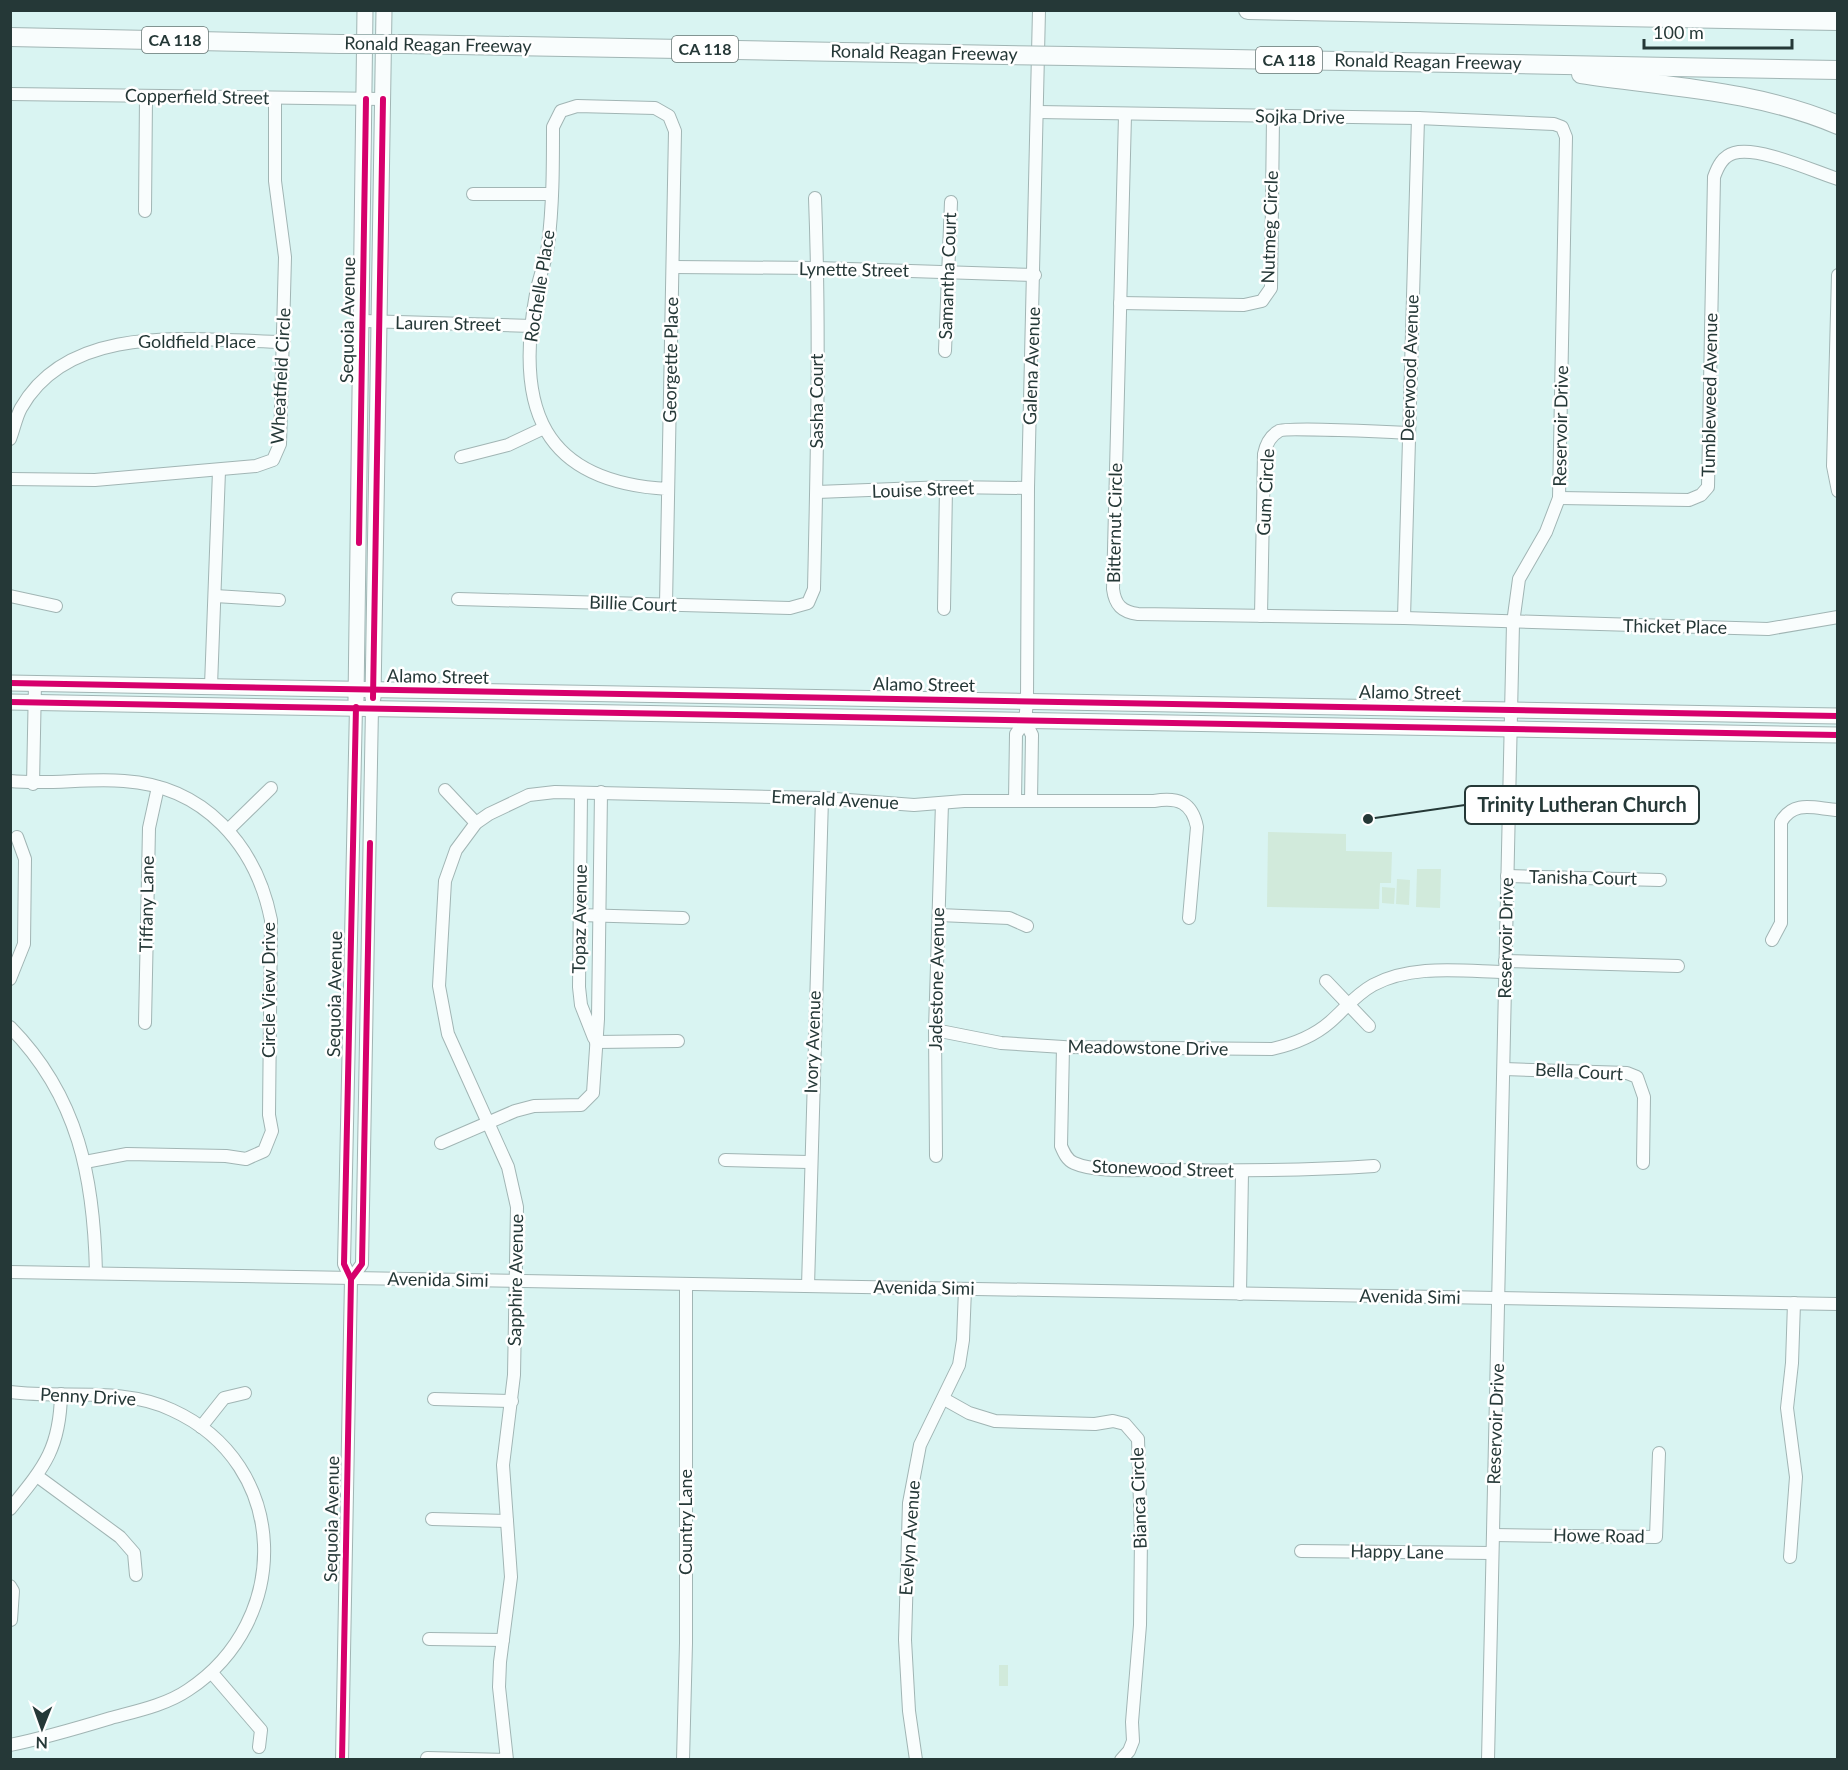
<svg xmlns="http://www.w3.org/2000/svg" width="1848" height="1770" viewBox="0 0 1848 1770" font-family="Lato,sans-serif">
<style>
.green{fill:#d1eadb}
.lines{fill:none;stroke-linecap:round;stroke-linejoin:round}
.minor-casing{stroke:#a1b5b4;stroke-width:14}
.major-casing{stroke:#a1b5b4;stroke-width:17}
.highway-casing{stroke:#a1b5b4;stroke-width:20}
.minor{stroke:#f9fdfd;stroke-width:12}
.major{stroke:#f9fdfd;stroke-width:15}
.highway{stroke:#f9fdfd;stroke-width:18}
.highway-bridge-casing{stroke:#a1b5b4;stroke-width:20;stroke-linecap:butt}
.highway-bridge{stroke:#f9fdfd;stroke-width:18}
.cycleway-casing{stroke:#fff;stroke-width:10}
.cycleway{stroke:#d6006c;stroke-width:6}
.labels{text-anchor:middle;stroke-width:5;stroke-linejoin:round;paint-order:stroke}
.shield{fill:#fff;stroke:#667473;stroke-width:1.5}
.shield-label{font-size:16px;font-weight:bold;fill:#253837}
.street-label{font-size:18px;fill:#253837;stroke:#fff}
.leader{fill:none;stroke:#253837;stroke-width:2}
.callout-dot{fill:#253837;stroke:#fff;stroke-width:2}
.callout{fill:#fff;stroke:#253837;stroke-width:2}
.callout-label{font-size:20px;text-anchor:middle;font-weight:bold;fill:#253837}
</style>
<rect width="100%" height="100%" fill="#d9f4f2"/>
<g class="green">
<polygon points="1268,832 1346,834 1346,851 1392,852 1391,883 1380,883 1379,909 1267,907"/>
<polygon points="1417,869 1441,869 1440,908 1416,907"/>
<polygon points="1397,879 1410,880 1409,905 1396,904"/>
<polygon points="1382,887 1395,888 1394,904 1382,903"/>
<rect x="999" y="1665" width="9" height="21"/>
</g>
<g class="lines">
<defs>
<g id="minor">
<polyline points="10,94 383,99"/>
<polyline points="1038,112 1418,118 1554,124 1562,127 1566,137 1559,498 1546,532 1519,579 1513,623 1488,1760"/>
<path d="M1125,115L1113,589C1115,605 1122,612 1138,614L1404,618L1768,629L1838,617"/>
<polyline points="473,194 552,194"/>
<polyline points="145,211 146,96"/>
<polyline points="673,267 818,268 1035,275"/>
<polyline points="1838,275 1833,466 1838,491"/>
<polyline points="1120,303 1244,305 1262,301 1271,288 1273,117"/>
<polyline points="363,321 532,326"/>
<polyline points="945,351 951,202"/>
<path d="M10,439C14,429 16,417 21,408C71,319 200,341 284,342"/>
<polyline points="461,457 508,445 544,428"/>
<polyline points="10,479 95,480 256,466 273,460 280,444 285,257 275,181 275,98"/>
<polyline points="817,492 946,487 1028,488"/>
<path d="M1559,498L1689,500L1701,495L1708,487L1714,177C1718,166 1723,156 1734,153C1759,146 1813,171 1838,179"/>
<polyline points="10,596 56,606"/>
<polyline points="215,596 279,600"/>
<path d="M458,599L790,608L808,603L814,589C817,459 820,328 815,198"/>
<path d="M666,604L675,131L669,116L655,108L577,106L561,111L553,127C553,166 553,206 548,245C546,261 539,277 536,294C515,407 541,482 668,489"/>
<polyline points="944,609 946,487"/>
<path d="M1261,616L1264,454C1266,444 1270,436 1279,431C1285,427 1390,432 1408,433"/>
<polyline points="1404,618 1418,118"/>
<polyline points="211,686 219,471"/>
<polyline points="1025,721 1032,735 1031,801"/>
<path d="M10,781C49,785 86,778 124,781C204,786 256,845 271,920L269,1115L272,1131L264,1151L246,1159L226,1156L127,1154L85,1162"/>
<polyline points="33,784 35,683"/>
<polyline points="445,790 476,823"/>
<polyline points="581,793 579,987 581,1005 594,1038"/>
<polyline points="1015,801 1016,734 1025,721 1027,702 1028,488 1039,10"/>
<polyline points="228,830 271,788"/>
<polyline points="1507,876 1660,880"/>
<polyline points="579,915 683,918"/>
<polyline points="939,915 1009,918 1027,926"/>
<path d="M1772,940L1781,923V822C1794,799 1816,809 1838,810"/>
<polyline points="1505,961 1678,966"/>
<polyline points="10,979 24,944 25,859 17,837"/>
<polyline points="1326,981 1369,1026"/>
<polyline points="145,1023 149,828 158,787"/>
<path d="M10,1027C79,1097 94,1179 96,1273"/>
<path d="M935,1030L1001,1043L1063,1047L1272,1049C1294,1044 1314,1036 1330,1022C1345,1009 1355,995 1373,985C1411,964 1462,971 1505,972"/>
<polyline points="596,1042 678,1041"/>
<path d="M1063,1047L1061,1146C1064,1153 1067,1160 1074,1163C1094,1172 1131,1170 1152,1170C1227,1171 1300,1171 1374,1166"/>
<polyline points="1504,1069 1627,1073 1637,1077 1644,1097 1643,1163"/>
<polyline points="441,1143 515,1111 534,1106 581,1105 593,1093 598,1019 601,792"/>
<polyline points="936,1156 935,1030 942,803"/>
<polyline points="725,1160 809,1162"/>
<polyline points="10,1272 1838,1304"/>
<polyline points="351,1279 362,1264 372,707"/>
<polyline points="808,1286 822,798"/>
<polyline points="1240,1294 1242,1172"/>
<path d="M10,1392C64,1399 121,1386 172,1410C291,1464 293,1621 188,1690C166,1705 137,1711 111,1718C78,1728 45,1738 10,1745"/>
<polyline points="434,1399 512,1401"/>
<polyline points="944,1399 969,1413 995,1421 1095,1424 1113,1421 1125,1424 1138,1439 1141,1537 1140,1625 1132,1722 1133,1741 1129,1751 1121,1760"/>
<polyline points="201,1427 224,1398 245,1393"/>
<polyline points="37,1476 120,1537 134,1553 136,1575"/>
<path d="M10,1509C44,1467 60,1449 61,1394"/>
<polyline points="432,1519 507,1521"/>
<polyline points="1493,1535 1656,1537 1659,1453"/>
<polyline points="1301,1551 1492,1553"/>
<polyline points="1790,1557 1796,1477 1787,1408 1792,1363 1794,1303"/>
<polyline points="10,1586 13,1591 11,1620"/>
<polyline points="429,1639 503,1640"/>
<polyline points="212,1673 261,1730 259,1747"/>
<path d="M427,1758L507,1760L499,1687L500,1662L511,1577L503,1465L514,1375L517,1207L508,1167L448,1034L439,986L445,881L456,850L476,823L489,814L529,795L555,792L822,798L914,805L964,801H1154C1178,797 1192,802 1197,827L1189,918"/>
<polyline points="342,1760 351,1279 344,1264 356,707"/>
<polyline points="683,1760 686,1643 686,1285"/>
<polyline points="916,1760 909,1711 905,1640 909,1503 920,1445 959,1365 963,1340 965,1289"/>
</g>
<g id="major">
<polyline points="10,683 1838,716"/>
<polyline points="373,698 384,10"/>
<polyline points="356,700 365,10"/>
<polyline points="10,702 1838,735"/>
</g>
<g id="highway">
<polyline points="1248,10 1838,21"/>
<polyline points="10,37 340,44"/>
<polyline points="406,44 1004,55"/>
<polyline points="1070,56 1838,70"/>
<path d="M1581,74C1667,87 1756,90 1838,125"/>
</g>
</defs>
<use href="#minor" class="minor-casing"/>
<use href="#major" class="major-casing"/>
<use href="#highway" class="highway-casing"/>
<use href="#minor" class="minor"/>
<use href="#major" class="major"/>
<use href="#highway" class="highway"/>
<defs>
<g id="highway-bridge">
<polyline points="340,44 406,44"/>
<polyline points="1004,55 1070,56"/>
</g>
</defs>
<use href="#highway-bridge" class="highway-bridge-casing"/>
<use href="#highway-bridge" class="highway-bridge"/>
<defs>
<g id="cycleway">
<polyline points="359,543 366,99"/>
<polyline points="10,683 1838,716"/>
<polyline points="373,698 383,99"/>
<polyline points="10,702 1838,735"/>
<polyline points="351,1279 362,1264 370,843"/>
<polyline points="342,1760 351,1279 344,1264 356,707"/>
</g>
</defs>
<use href="#cycleway" class="cycleway-casing"/>
<use href="#cycleway" class="cycleway"/>
</g>
<g class="labels">
<g class="shield">
<rect x="142" y="27" width="66" height="26" rx="4.5"/>
<rect x="672" y="36" width="66" height="26" rx="4.5"/>
<rect x="1256" y="47" width="66" height="26" rx="4.5"/>
</g>
<g class="shield-label">
<text x="175" y="46">CA 118</text>
<text x="705" y="55">CA 118</text>
<text x="1289" y="66">CA 118</text>
</g>
<g class="street-label">
<text transform="translate(438 45) rotate(1)" y="6">Ronald Reagan Freeway</text>
<text transform="translate(924 53) rotate(1)" y="6">Ronald Reagan Freeway</text>
<text transform="translate(1428 62) rotate(1)" y="6">Ronald Reagan Freeway</text>
<text transform="translate(197 97) rotate(1)" y="6">Copperfield Street</text>
<text transform="translate(1300 117) rotate(1)" y="6">Sojka Drive</text>
<text transform="translate(1270 227) rotate(-88)" y="6">Nutmeg Circle</text>
<text transform="translate(854 270) rotate(1)" y="6">Lynette Street</text>
<text transform="translate(948 276) rotate(-88)" y="6">Samantha Court</text>
<text transform="translate(540 286) rotate(-81)" y="6">Rochelle Place</text>
<text transform="translate(348 320) rotate(-89)" y="6">Sequoia Avenue</text>
<text transform="translate(448 324) rotate(1)" y="6">Lauren Street</text>
<text x="197" y="348">Goldfield Place</text>
<text transform="translate(671 360) rotate(-89)" y="6">Georgette Place</text>
<text transform="translate(1032 366) rotate(-88)" y="6">Galena Avenue</text>
<text transform="translate(1410 368) rotate(-88)" y="6">Deerwood Avenue</text>
<text transform="translate(281 376) rotate(-87)" y="6">Wheatfield Circle</text>
<text transform="translate(1710 395) rotate(-89)" y="6">Tumbleweed Avenue</text>
<text transform="translate(817 401) rotate(-90)" y="6">Sasha Court</text>
<text transform="translate(1561 426) rotate(-89)" y="6">Reservoir Drive</text>
<text transform="translate(923 490) rotate(-2)" y="6">Louise Street</text>
<text transform="translate(1266 492) rotate(-87)" y="6">Gum Circle</text>
<text transform="translate(1115 523) rotate(-89)" y="6">Bitternut Circle</text>
<text transform="translate(633 604) rotate(2)" y="6">Billie Court</text>
<text transform="translate(1675 627) rotate(1)" y="6">Thicket Place</text>
<text transform="translate(438 677) rotate(1)" y="6">Alamo Street</text>
<text transform="translate(924 685) rotate(1)" y="6">Alamo Street</text>
<text transform="translate(1410 693) rotate(1)" y="6">Alamo Street</text>
<text transform="translate(835 800) rotate(3)" y="6">Emerald Avenue</text>
<text transform="translate(1583 878) rotate(1)" y="6">Tanisha Court</text>
<text transform="translate(147 904) rotate(-89)" y="6">Tiffany Lane</text>
<text transform="translate(580 919) rotate(-89)" y="6">Topaz Avenue</text>
<text transform="translate(1506 938) rotate(-89)" y="6">Reservoir Drive</text>
<text transform="translate(937 979) rotate(-89)" y="6">Jadestone Avenue</text>
<text transform="translate(269 990) rotate(-90)" y="6">Circle View Drive</text>
<text transform="translate(335 994) rotate(-89)" y="6">Sequoia Avenue</text>
<text transform="translate(813 1042) rotate(-88)" y="6">Ivory Avenue</text>
<text transform="translate(1148 1048) rotate(1)" y="6">Meadowstone Drive</text>
<text transform="translate(1579 1072) rotate(3)" y="6">Bella Court</text>
<text transform="translate(1163 1169) rotate(2)" y="6">Stonewood Street</text>
<text transform="translate(438 1280) rotate(1)" y="6">Avenida Simi</text>
<text transform="translate(516 1280) rotate(-89)" y="6">Sapphire Avenue</text>
<text transform="translate(924 1288) rotate(1)" y="6">Avenida Simi</text>
<text transform="translate(1410 1297) rotate(1)" y="6">Avenida Simi</text>
<text transform="translate(88 1397) rotate(3)" y="6">Penny Drive</text>
<text transform="translate(1496 1424) rotate(-88)" y="6">Reservoir Drive</text>
<text transform="translate(1139 1498) rotate(-92)" y="6">Bianca Circle</text>
<text transform="translate(332 1519) rotate(-89)" y="6">Sequoia Avenue</text>
<text transform="translate(686 1522) rotate(-90)" y="6">Country Lane</text>
<text transform="translate(1599 1536) rotate(1)" y="6">Howe Road</text>
<text transform="translate(910 1538) rotate(-86)" y="6">Evelyn Avenue</text>
<text transform="translate(1397 1552) rotate(1)" y="6">Happy Lane</text>
</g>
</g>
<path class="leader" d="M1368 819L1465 805"/>
<circle class="callout-dot" cx="1368" cy="819" r="6"/>
<rect class="callout" x="1465" y="786" width="234" height="38" rx="6"/>
<g class="callout-label">
<text x="1582" y="812">Trinity Lutheran Church</text>
</g>
<rect width="1848" height="1770" fill="none" stroke="#253837" stroke-width="24"/>
<g transform="translate(42 1728) rotate(181)" stroke="#ffffff" stroke-width="4.5" paint-order="stroke">
<path d="M0-4.5L10 22L0 15L-10 22Z" fill="#253837"/>
<text y="-9" font-size="16" font-weight="bold" text-anchor="middle" fill="#253837">N</text>
</g>
<path d="M1644 39v9h148v-9" fill="none" stroke="#253837" stroke-width="3"/>
<text x="1653" y="39" font-size="18" fill="#253837" stroke="#ffffff" stroke-width="4.5" paint-order="stroke">100 m</text>
</svg>
